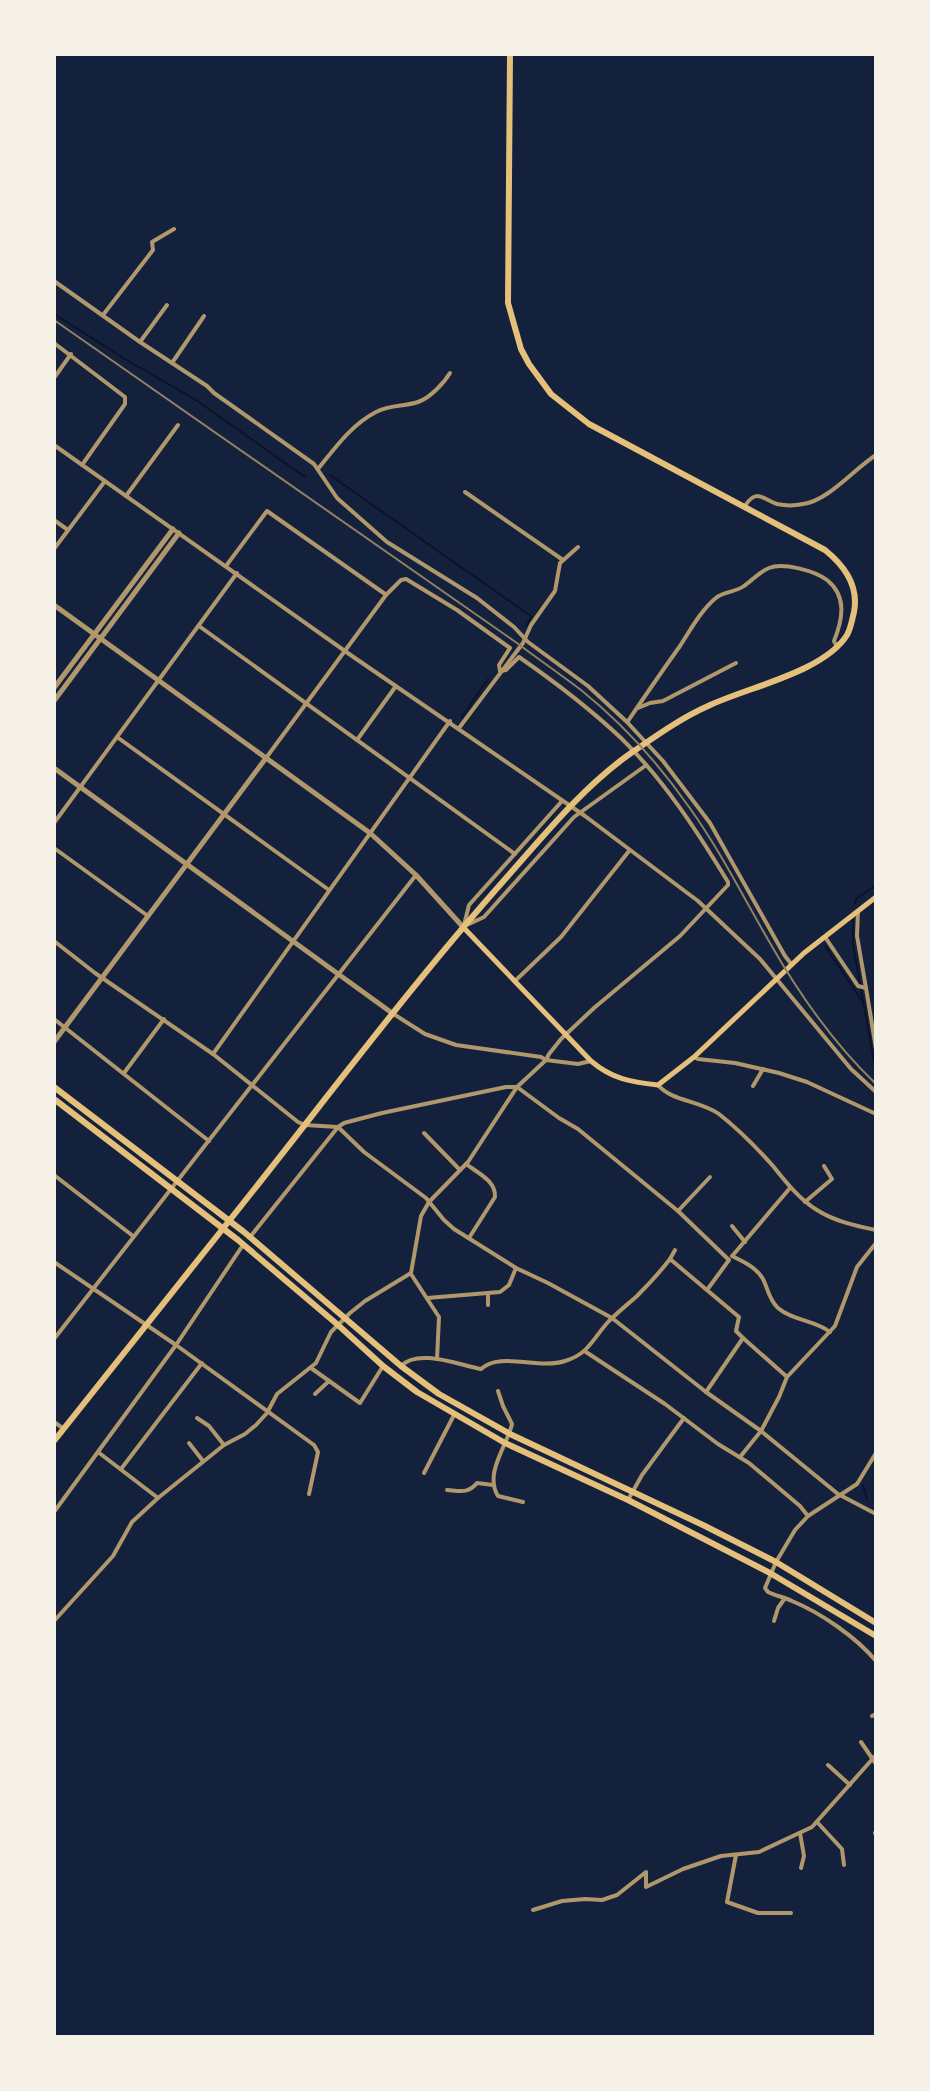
<svg xmlns="http://www.w3.org/2000/svg" width="930" height="2091" viewBox="0 0 930 2091" font-family="'Golos Text',sans-serif">
<style>
.lines{fill:none;stroke-linecap:round;stroke-linejoin:round}
.stream{stroke:#0b132b;stroke-width:2}
.minor{stroke:#b1986c;stroke-width:4}
.tertiary{stroke:#b1986c;stroke-width:5}
.secondary{stroke:#e5c07b;stroke-width:5}
.primary{stroke:#e5c07b;stroke-width:6}
.trunk{stroke:#e5c07b;stroke-width:6}
.rail{stroke:#918062;stroke-width:2}
</style>
<rect width="100%" height="100%" fill="#14213d"/>
<g class="lines">
<g class="stream">
<polyline points="54,314 125,359 196,400 305,477"/>
<polyline points="330,475 532,617 526,626"/>
<polyline points="462,717 488,679"/>
<polyline points="855,903 856,899 876,885"/>
<polyline points="853,920 853,945 876,1073"/>
<polyline points="825,946 862,1001"/>
<polyline points="863,1485 867,1500"/>
</g>
<g class="minor">
<polyline points="54,281 140,342 207,386 214,393 314,464 337,498 387,542 477,598 514,627 528,642 588,686 627,722 663,761 710,823 785,956 792,965"/>
<polyline points="103,315 153,250 152,242 174,229"/>
<polyline points="140,342 167,305"/>
<polyline points="54,343 125,397 125,404 82,465"/>
<polyline points="172,363 204,316"/>
<polyline points="54,378 71,354"/>
<polyline points="54,445 352,656 585,816 698,901 760,959 851,1069 876,1092"/>
<path d="M318,469C335,448 351,425 376,412C391,404 404,407 418,402C430,398 444,383 450,373"/>
<polyline points="465,492 563,560"/>
<polyline points="126,496 178,425"/>
<path d="M745,506C756,488 763,499 777,504C786,506 794,506 803,504C828,501 854,469 876,455"/>
<polyline points="54,520 68,530"/>
<polyline points="54,549 105,481"/>
<polyline points="226,566 267,511 385,594"/>
<polyline points="199,626 515,854"/>
<polyline points="638,708 650,703 663,701 736,663"/>
<path d="M628,721C645,696 662,671 680,646C691,629 701,610 717,597C726,591 736,592 744,586C753,580 759,572 769,568C783,562 815,571 827,580C847,596 843,619 834,641L836,645"/>
<polyline points="459,728 523,643 531,625 555,591 560,563 578,547"/>
<polyline points="117,737 329,890"/>
<polyline points="357,740 396,686"/>
<path d="M266,758L386,595L401,580L406,579L457,610L510,648L499,665L500,671L506,670L519,657C555,682 589,708 621,738C664,780 697,831 728,882V885L680,936L594,1008L561,1039L549,1054L546,1060L541,1057L456,1045L425,1034L392,1013"/>
<polyline points="54,823 237,573"/>
<polyline points="54,848 148,916"/>
<polyline points="858,911 857,936 866,988"/>
<polyline points="469,924 484,917 574,817 645,766"/>
<polyline points="464,925 469,905 562,801"/>
<polyline points="825,937 858,986 866,988 876,1049"/>
<polyline points="54,941 95,973 213,1054 298,1122 305,1125 338,1127 344,1123 382,1113 506,1087 517,1087 546,1060 578,1064 591,1061"/>
<polyline points="515,981 561,937 629,851"/>
<polyline points="54,1019 209,1141"/>
<polyline points="213,1054 450,721"/>
<polyline points="694,1057 698,1059 735,1063 779,1073 807,1082 876,1114"/>
<polyline points="124,1073 164,1019"/>
<path d="M658,1085C671,1101 701,1101 719,1114C738,1129 757,1148 773,1166C786,1182 799,1199 817,1210C834,1221 856,1226 876,1230"/>
<polyline points="753,1086 763,1069"/>
<polyline points="424,1133 460,1170"/>
<path d="M466,1164C478,1173 496,1181 495,1197L469,1238"/>
<polyline points="54,1175 133,1236"/>
<polyline points="805,1202 832,1179 824,1166"/>
<polyline points="678,1211 710,1177"/>
<polyline points="732,1226 745,1242"/>
<polyline points="250,1237 338,1127 364,1152 426,1198 444,1220 454,1229 516,1268 548,1283 612,1318 706,1392 761,1431 838,1494 876,1514"/>
<polyline points="733,1255 790,1188"/>
<path d="M732,1256C744,1262 756,1267 763,1279C768,1289 769,1300 778,1308C793,1321 815,1320 830,1332"/>
<polyline points="670,1259 675,1250"/>
<polyline points="54,1262 176,1345 314,1445 318,1452 309,1494"/>
<polyline points="411,1274 439,1317 437,1359"/>
<polyline points="488,1293 488,1305"/>
<polyline points="427,1298 500,1292 509,1285 516,1268"/>
<polyline points="743,1338 786,1376"/>
<polyline points="54,1339 416,875"/>
<polyline points="586,1352 665,1404 718,1444 749,1463 800,1506 808,1516"/>
<path d="M401,1366C418,1348 459,1365 481,1369C500,1351 538,1370 565,1361C589,1354 593,1338 609,1321C618,1312 628,1304 637,1296C649,1284 660,1272 670,1259L739,1317L736,1331L743,1338L706,1392"/>
<polyline points="311,1368 360,1403 383,1366"/>
<path d="M498,1391L503,1406L512,1424C507,1446 484,1473 498,1496L523,1502"/>
<polyline points="315,1394 329,1381"/>
<polyline points="197,1418 209,1426 224,1445"/>
<polyline points="54,1422 64,1429"/>
<polyline points="189,1443 203,1461"/>
<polyline points="98,1452 158,1498"/>
<path d="M876,1453L857,1484L808,1516L795,1530L776,1562L765,1588L768,1592C776,1596 784,1597 792,1601C821,1613 856,1637 876,1661"/>
<polyline points="740,1457 761,1431 779,1397 787,1377 835,1326 857,1267 876,1243"/>
<polyline points="121,1469 202,1363"/>
<polyline points="424,1473 454,1415"/>
<path d="M447,1490C460,1491 468,1494 477,1483L493,1485"/>
<polyline points="628,1500 642,1475 684,1418"/>
<polyline points="54,1512 176,1345 243,1245"/>
<polyline points="54,1621 113,1556 132,1522 158,1498 224,1445 245,1434 256,1425 267,1413 277,1394 316,1363 331,1332 350,1313 365,1301 411,1273 421,1216 429,1202 468,1162 517,1087 559,1118 578,1129 678,1211 729,1260 707,1290"/>
<polyline points="774,1621 778,1608 785,1598"/>
<polyline points="872,1716 876,1714"/>
<polyline points="861,1742 876,1764"/>
<polyline points="828,1765 850,1785"/>
<polyline points="817,1822 842,1849 844,1865"/>
<polyline points="800,1833 804,1856 801,1868"/>
<polyline points="875,1833 876,1832"/>
<polyline points="736,1855 727,1902 758,1913 791,1913"/>
<polyline points="533,1910 562,1901 585,1899 602,1900 617,1895 646,1872 646,1887 683,1869 721,1856 759,1852 812,1827 876,1755"/>
</g>
<g class="tertiary">
<polyline points="54,605 370,833 416,875 463,927"/>
<polyline points="54,688 173,529"/>
<polyline points="54,701 179,533"/>
<polyline points="54,768 392,1013"/>
<polyline points="54,1042 266,758"/>
</g>
<path class="secondary" d="M463,927L591,1061C612,1079 631,1082 658,1085L694,1057L804,953L876,897"/>
<path class="primary" d="M229,1221C321,1106 409,987 507,877C546,833 583,787 631,753C656,736 681,718 708,706C748,687 824,672 847,635C851,628 852,620 854,612C859,586 845,566 825,550L589,424L551,394L529,364L521,349L508,303L510,54"/>
<g class="trunk">
<polyline points="54,1087 244,1232 401,1366 439,1394 510,1434 705,1526 776,1562 876,1623"/>
<polyline points="54,1099 238,1240 338,1325 383,1366 417,1392 505,1443 628,1500 770,1573 876,1636"/>
<polyline points="54,1441 229,1221"/>
</g>
<path class="rail" d="M54,320L517,643C538,659 560,674 581,690C622,723 659,764 689,807C720,850 743,897 770,943C799,994 833,1043 876,1084"/>
</g>
<rect width="930" height="2091" fill="none" stroke="#f6f1e7" stroke-width="112"/>
</svg>
